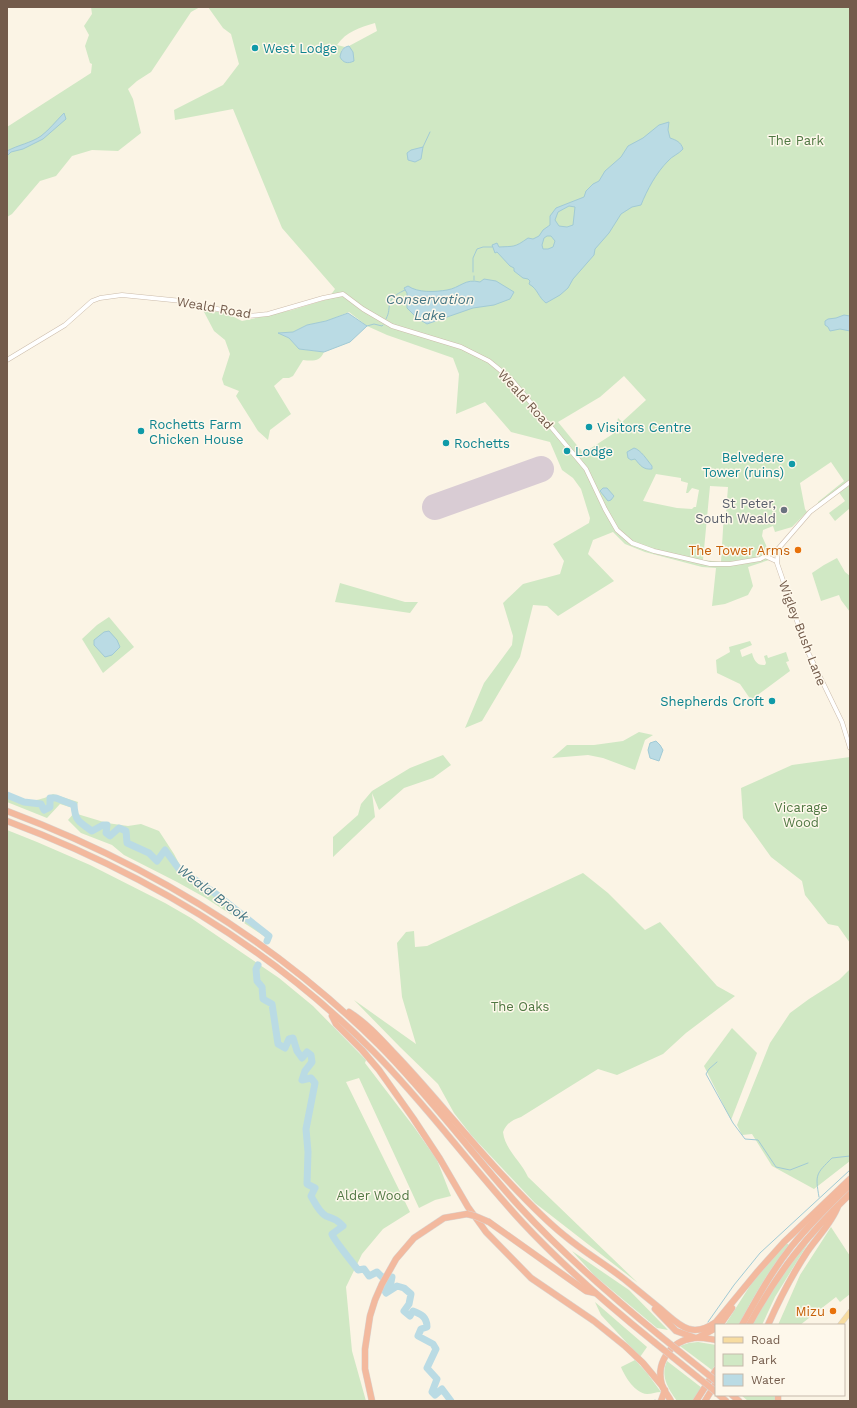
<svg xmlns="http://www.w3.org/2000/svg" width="857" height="1408" viewBox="0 0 857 1408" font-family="'Work Sans',sans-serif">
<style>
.green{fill:#d0e8c4;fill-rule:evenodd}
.water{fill:#badbe4;stroke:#a1cad5;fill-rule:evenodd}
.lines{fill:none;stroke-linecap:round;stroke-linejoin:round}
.stream{stroke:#a1cad5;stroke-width:1}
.river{stroke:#badbe4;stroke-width:7}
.runway{stroke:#d9ccd4;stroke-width:26}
.minor-casing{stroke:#ccbcab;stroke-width:5}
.major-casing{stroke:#dbd4d0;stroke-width:6}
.highway-casing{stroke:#dbd4d0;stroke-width:7}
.minor{stroke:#fff;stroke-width:4}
.major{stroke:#f7dca0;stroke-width:5}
.highway{stroke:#f3b99e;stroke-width:6}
.highway-bridge-casing{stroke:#dbd4d0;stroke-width:7;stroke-linecap:butt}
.highway-bridge{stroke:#f3b99e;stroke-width:6}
.culture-dot{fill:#0f9aa8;stroke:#fef8eb;stroke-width:1.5}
.worship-dot{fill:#6b7280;stroke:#fef8eb;stroke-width:1.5}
.food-dot{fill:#e8710a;stroke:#fef8eb;stroke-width:1.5}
.labels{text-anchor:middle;stroke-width:3;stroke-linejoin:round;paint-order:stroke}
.culture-label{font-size:13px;fill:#0d838f;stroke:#fef8eb;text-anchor:start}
.park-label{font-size:13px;fill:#507843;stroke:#fef8eb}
.street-label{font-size:13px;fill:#735b4b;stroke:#fef8eb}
.worship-label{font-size:13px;fill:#5b616d;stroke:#fef8eb;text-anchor:end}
.food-label{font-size:13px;fill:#c56008;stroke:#fef8eb;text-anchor:end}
.water-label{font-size:14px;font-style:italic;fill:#467785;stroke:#fef8eb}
</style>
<rect width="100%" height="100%" fill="#fbf4e5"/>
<g class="green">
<polygon points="91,7 200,7 191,12 151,72 137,81 128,89 133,99 141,133 118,151 92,150 72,156 56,176 40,181 12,214 7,217 7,127 91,73 92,64 90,63 85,46 89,35 84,26 92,14"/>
<path d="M208,7H850V508L835,521L829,513L845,501L838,491L818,506V502L844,481L831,462L800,483L805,509L807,512L792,527L775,532L773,526L763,530L762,536L769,552V560L748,567L753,586L748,595L725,604L712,606L716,568L702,567L645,552L625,544L613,532L593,540L588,554L614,581L558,616L547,606L533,605L520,657L482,721L465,728L484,683L512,645L513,636L503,603L523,584L560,574L564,561L553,544L589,523L590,518L581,489L573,478L562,470L550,442L511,432L485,402L456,414L459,374L453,358L387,335L367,326L349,312L327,321L307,325L293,332L279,333L289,338L299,349L324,352C320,362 312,361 303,360L293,376L289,378H283L274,386L291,414L270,430L268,440L258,431L236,396L239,391L224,385L222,379L230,354L225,340L214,331L203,310L226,313L242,321L292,310L328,299L335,289L282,228L233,109L175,120L174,110L223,85L239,64L231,34L223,28ZM375,23L377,31L349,46L353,52L341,51L345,47L337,45C347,31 359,28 375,23ZM624,376L646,400L622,422L618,418L617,422L622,428L585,452L586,453L584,454L558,422L600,397ZM656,474L681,478V481L688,483L686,493H688L692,488L699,490L696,507H694L692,509L677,508L643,501ZM710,486L728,487L726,513H724L721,562L703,560Z"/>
<polygon points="837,558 845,572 850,576 850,612 841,600 839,595 821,601 812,573 824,565"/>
<polygon points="340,583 405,602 418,602 410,613 335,602"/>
<polygon points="109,617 134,647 103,673 82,639 97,625"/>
<path d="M750,641L752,645L740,650L742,657L752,653C754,660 757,666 765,665L766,663L764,656L767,655L768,658L786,652L789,661L786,662L790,671L751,700L740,684L717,673L716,660L730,652L729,647Z"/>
<polygon points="639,732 653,735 645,740 635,770 603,758 588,755 552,758 567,745 594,745 623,741"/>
<polygon points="443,755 451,765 433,778 404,788 379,810 372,793 375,817 333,857 333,837 358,815 361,804 372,791 410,768"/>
<polygon points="850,757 850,943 838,926 828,924 805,895 802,881 771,857 743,818 741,788 792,765"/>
<path d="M7,792L10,796C27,801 36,803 53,794L78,802L76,809L60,804L47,818L7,802Z"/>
<polygon points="74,813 107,823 128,826 141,824 159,831 174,854 183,871 223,898 263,930 267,938 204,897 177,882 124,855 112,845 81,833 68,820"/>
<polygon points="7,830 37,842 90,865 165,903 191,918 279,978 313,1006 366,1060 365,1063 414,1127 437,1160 451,1196 435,1200 419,1208 359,1078 346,1082 410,1212 383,1229 362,1254 346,1287 352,1351 366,1401 7,1401"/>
<path d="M583,873L608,893L645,930L660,922L717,986L735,996L686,1033L663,1054L617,1075L598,1069L521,1117C512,1120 507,1123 503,1132C505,1150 521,1161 528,1177L638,1283L535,1203L472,1136L454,1113L438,1084L400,1047L354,1000L416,1044L402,997L397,943L406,932L414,931L415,947L427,946Z"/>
<polygon points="850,969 850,1161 814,1189 772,1166 752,1134 742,1135 737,1125 770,1043 790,1013 809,999 839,980"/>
<polygon points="732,1028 757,1053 731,1120 704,1066"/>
<polygon points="831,1227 850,1256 850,1294 840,1302 836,1297 800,1325 778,1325 800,1275"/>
<polygon points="812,1237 775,1297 762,1325 751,1325 776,1282"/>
<path d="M786,1243L789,1245C769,1270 753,1297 739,1325H725L753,1281Z"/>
<polygon points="572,1251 629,1290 668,1330 657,1328 595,1276"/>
<polygon points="595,1302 647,1347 640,1357 601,1315"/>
<polygon points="698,1342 716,1345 716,1364 712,1370 680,1346 689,1343"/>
<path d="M635,1360L647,1373L661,1392C656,1392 652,1394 647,1394C635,1393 625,1377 621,1367Z"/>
<path d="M667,1361L702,1388L692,1401H680L679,1400L677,1401C668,1388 660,1376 667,1361Z"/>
<polygon points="741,1395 775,1395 775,1401 748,1401"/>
</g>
<g class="water">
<path d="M349,46L353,52L354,61C348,64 343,63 340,57C341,51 343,47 349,46Z"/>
<path d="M64,113L66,119L43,139L23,149L11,152L7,156V151C18,145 31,143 41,136C49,130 56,121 64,113Z"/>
<path d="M669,122L668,130L670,138C676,140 681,142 683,149C679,154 672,156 668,161C656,173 647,190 641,205L632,207L621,214L609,233L595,249L594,255L573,279L568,288L560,295L546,303C538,297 538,289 529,284L530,281L528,279L523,278L514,271V268L510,266L497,252L495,253L492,245L497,243L499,247C514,246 514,248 528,238L533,239L539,236L543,230L550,225V216L556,208L584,197L586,191L593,184L599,181L605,171L621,157L628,146L643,138L659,125ZM569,206L575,207L573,225L567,227L559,226L555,220L558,212ZM547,236H551L555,241L553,247L548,249H543L542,245L544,238Z"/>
<polygon points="423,147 421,159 415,162 408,160 407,153 411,150"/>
<path d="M484,279L496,281L514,292L510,299L494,305L473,308L427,324L417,318L407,308V293L404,288L408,286C418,293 435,292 447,290C460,288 465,278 480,282Z"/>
<polygon points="348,313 367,326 350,342 324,352 299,349 289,338 278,333 293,332 307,325 326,321"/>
<polygon points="844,315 850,316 850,331 840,329 830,331 828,327 825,325 825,321 828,319 836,318"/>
<path d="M634,448C641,450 647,460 652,466V469C643,470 640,465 635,459L631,460L628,458L627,452Z"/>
<polygon points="603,488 607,488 614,496 611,500 608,501 600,491"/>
<polygon points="109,631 117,640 120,647 112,655 105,657 94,645 94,640 104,632"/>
<polygon points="656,741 660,745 663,750 659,761 650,758 648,750 650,743"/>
</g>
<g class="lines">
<g class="stream">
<polyline points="423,147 430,132"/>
<polyline points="473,272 473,258 477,249 483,247 492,247"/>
<polyline points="474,276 474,280"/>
<path d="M386,319C390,311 388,310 390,303C392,296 399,293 405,290"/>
<polyline points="367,326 374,324 382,326 383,325"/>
<polyline points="717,1062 709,1069 706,1074 733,1123 745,1139 758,1140 776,1167 790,1170 808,1163"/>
<path d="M819,1197C815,1174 816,1174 832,1158L850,1156"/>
<polyline points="708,1322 734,1285 760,1253 850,1170"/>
<polyline points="655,1401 655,1400"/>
</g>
<g class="river">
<path d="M7,795L24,802L41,804L44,810L50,807V798H56L74,805C75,821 79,822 92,831L103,825H107L106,833L110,836L119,828L126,831L127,843L149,853L157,861L165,850L179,869L216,894L269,936L267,941"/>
<path d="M258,965L256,969L257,981L262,987L263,999L272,1004L278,1044L285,1048L289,1039L293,1038L297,1051L302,1058L307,1052L311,1055L312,1062L305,1071L302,1080L311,1078L315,1083L306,1129L308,1152L307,1184L315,1188L311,1196C315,1203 319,1212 326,1216C334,1219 336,1219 343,1226L332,1234C333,1239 353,1263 358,1270L364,1269L369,1276L377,1272L382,1277H392L391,1282L383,1287L386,1293L397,1286L404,1288L411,1294L409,1304L404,1311L410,1316L413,1311C421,1314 427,1317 427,1327L421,1329L418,1336L433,1344L436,1349L427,1368L437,1379L432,1392L435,1395L442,1389L451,1401"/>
</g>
<polyline class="runway" points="435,507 541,469"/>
<defs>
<g id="minor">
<polyline points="7,360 65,325 92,301 100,298 122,295 182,301 248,316 268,314 323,298 343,294 363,309 392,326 461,347 489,361 511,379 586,469 605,509 617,530 632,543 654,551 710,564 730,564 760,559 778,549 810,512 850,482"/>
<polyline points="778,549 777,563 807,650 842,722 850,748"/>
<polyline points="765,556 776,561"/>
</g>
<polyline id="major" points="840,1325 850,1312"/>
<g id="highway">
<path d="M7,811C146,863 273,940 379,1045C429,1095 471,1153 519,1206C562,1253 610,1295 659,1335"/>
<path d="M7,821C143,872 270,948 373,1051C427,1105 471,1167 523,1223C563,1266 608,1305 654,1342"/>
<path d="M349,1012C365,1022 379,1037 392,1051C428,1088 459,1128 494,1166C516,1190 540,1216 565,1236C584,1252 605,1264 624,1279C635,1288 646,1297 657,1306C677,1322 689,1341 716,1322L758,1271L784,1242L850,1179"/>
<polyline points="332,1016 336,1024 362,1050 379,1070 413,1118 440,1159 468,1207 486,1232 531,1278 594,1321 625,1346 643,1363 663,1387"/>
<polyline points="489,1222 586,1291 595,1293"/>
<polyline points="655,1309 676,1331 693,1337"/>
<polyline points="720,1325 732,1308"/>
<path d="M742,1325C757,1298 772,1271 791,1247C809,1225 829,1205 850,1185"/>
<path d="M749,1325C778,1272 806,1236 850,1194"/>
<path d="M768,1325C779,1300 792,1275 807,1252C817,1237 832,1223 838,1206"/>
<polyline points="699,1337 716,1328"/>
<polyline points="719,1395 726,1401"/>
<polyline points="732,1395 739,1401"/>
<polyline points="778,1395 778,1401"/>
<polyline points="372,1401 365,1369 365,1349 370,1316 375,1300 382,1284 396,1259 414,1238 444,1218 467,1214"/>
<polyline points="661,1401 665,1390"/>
<path d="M671,1401C669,1397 665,1392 663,1388C654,1364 670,1341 694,1338C702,1337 709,1339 716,1340"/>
<polyline points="696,1401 716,1370"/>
<polyline points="705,1401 716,1383"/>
</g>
</defs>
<use href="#minor" class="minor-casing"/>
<use href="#major" class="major-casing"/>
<use href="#highway" class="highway-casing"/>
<use href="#minor" class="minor"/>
<use href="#major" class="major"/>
<use href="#highway" class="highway"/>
<defs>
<g id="highway-bridge">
<polyline points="467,1214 475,1216 489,1222"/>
<polyline points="659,1335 716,1381"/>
<polyline points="654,1342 716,1392"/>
</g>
</defs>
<use href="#highway-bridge" class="highway-bridge-casing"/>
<use href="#highway-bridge" class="highway-bridge"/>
</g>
<g class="culture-dot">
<circle cx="255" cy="48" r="4"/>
<circle cx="589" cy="427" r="4"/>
<circle cx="141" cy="431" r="4"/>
<circle cx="446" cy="443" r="4"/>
<circle cx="567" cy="451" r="4"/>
<circle cx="792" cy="464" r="4"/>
<circle cx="772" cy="701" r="4"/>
</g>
<circle class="worship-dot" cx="784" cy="510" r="4"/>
<g class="food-dot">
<circle cx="798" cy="550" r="4"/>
<circle cx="833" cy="1311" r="4"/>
</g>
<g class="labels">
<g class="culture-label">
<text x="263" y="53">West Lodge</text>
<text x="149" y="429">Rochetts Farm<tspan x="149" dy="15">Chicken House</tspan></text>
<text x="597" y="432">Visitors Centre</text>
<text x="454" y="448">Rochetts</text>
<text x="575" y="456">Lodge</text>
<text x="784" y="462" text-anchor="end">Belvedere<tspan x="784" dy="15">Tower (ruins)</tspan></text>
<text x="764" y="706" text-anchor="end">Shepherds Croft</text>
</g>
<g class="park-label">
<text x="796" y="145">The Park</text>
<text x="801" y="812">Vicarage<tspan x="801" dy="15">Wood</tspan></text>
<text x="520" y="1011">The Oaks</text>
<text x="373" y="1200">Alder Wood</text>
</g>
<g class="street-label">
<text transform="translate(214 307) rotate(10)" y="5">Weald Road</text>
<text transform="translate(526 399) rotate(48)" y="5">Weald Road</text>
<text transform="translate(803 633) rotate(69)" y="5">Wigley Bush Lane</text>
</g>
<g class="worship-label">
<text x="776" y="508">St Peter,<tspan x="776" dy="15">South Weald</tspan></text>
</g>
<g class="food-label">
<text x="790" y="555">The Tower Arms</text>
<text x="825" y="1316">Mizu</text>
</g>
<g class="water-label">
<text x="430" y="304">Conservation<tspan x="430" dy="16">Lake</tspan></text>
<text transform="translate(213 893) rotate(37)" y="5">Weald Brook</text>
</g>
</g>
<rect width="857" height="1408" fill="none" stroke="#735b4b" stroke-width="16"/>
<rect x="715" y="1324" width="130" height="72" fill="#fef8eb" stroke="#c6b9ab"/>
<rect x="723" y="1337" width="20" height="6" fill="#f7dca0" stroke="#c6b9ab"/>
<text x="751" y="1344" font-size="12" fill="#735b4b">Road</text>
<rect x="723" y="1354" width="20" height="12" fill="#d0e8c4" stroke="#c6b9ab"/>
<text x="751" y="1364" font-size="12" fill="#735b4b">Park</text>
<rect x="723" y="1374" width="20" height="12" fill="#badbe4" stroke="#c6b9ab"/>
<text x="751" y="1384" font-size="12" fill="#735b4b">Water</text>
</svg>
